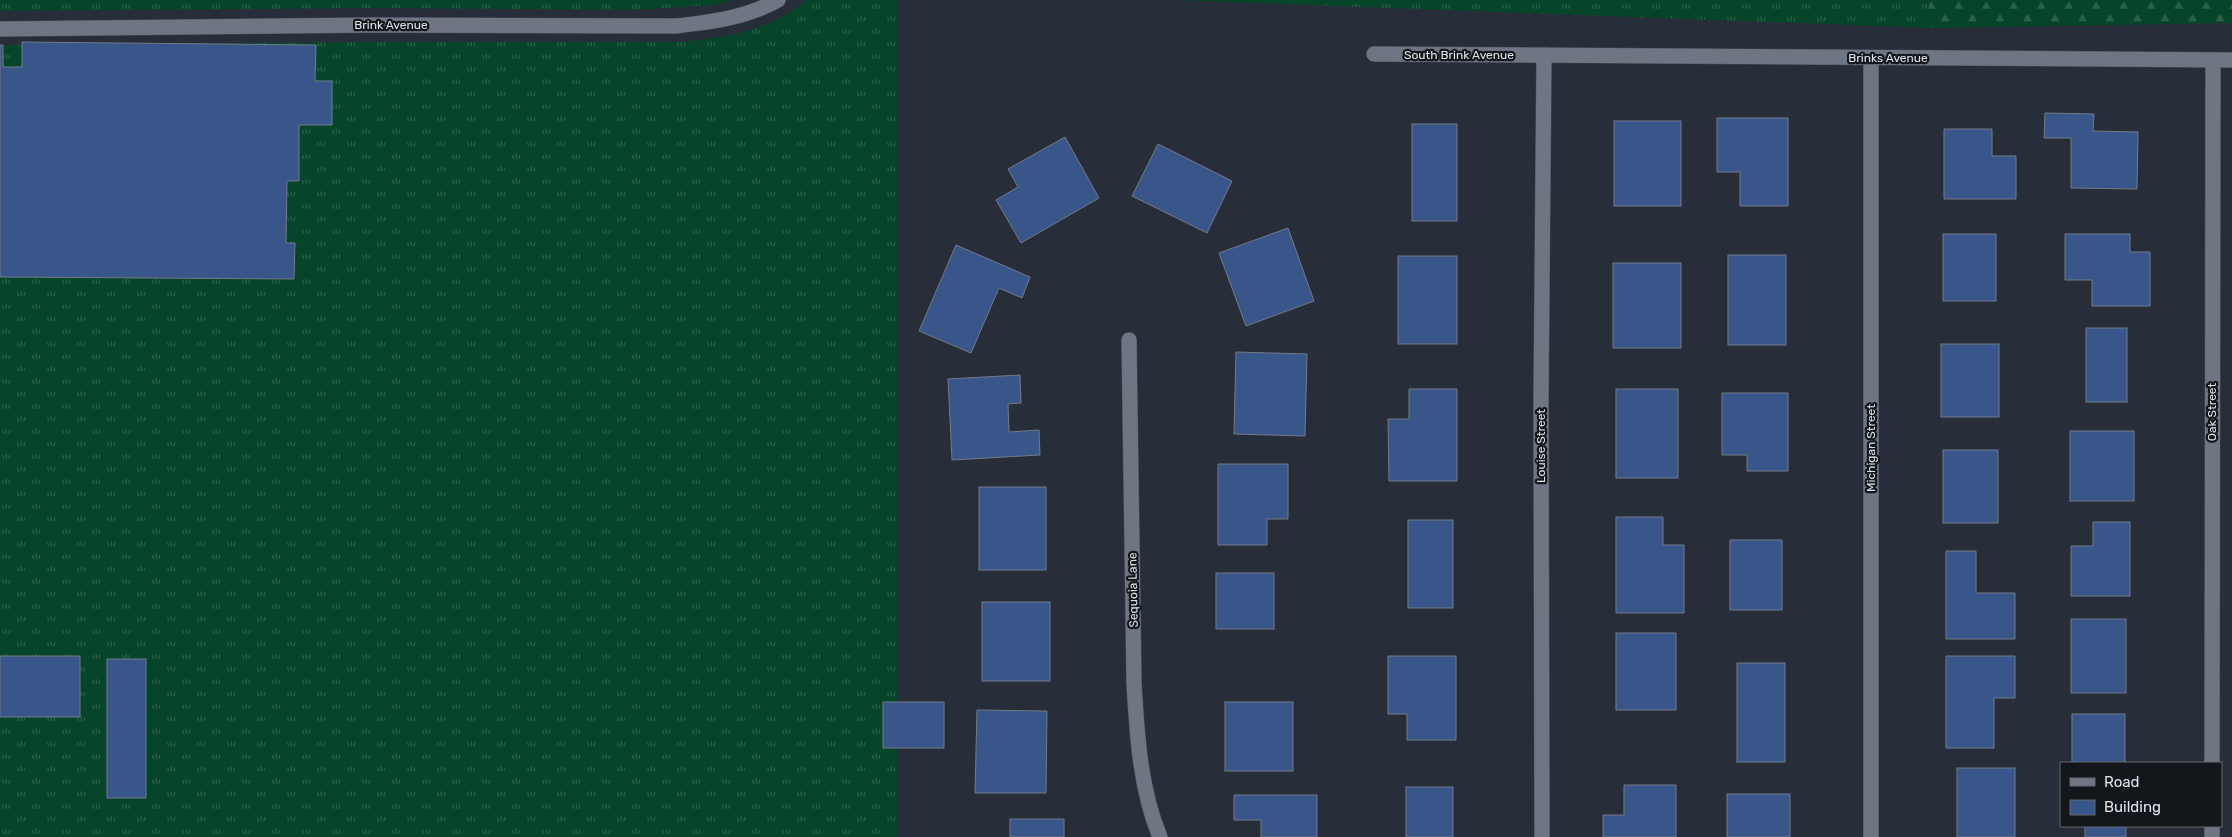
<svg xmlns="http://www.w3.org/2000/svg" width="2232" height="837" viewBox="0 0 2232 837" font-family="Rubik,sans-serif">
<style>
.grass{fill:url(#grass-tufts)}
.forest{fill:url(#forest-firs)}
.building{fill:#39568b;stroke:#737a87}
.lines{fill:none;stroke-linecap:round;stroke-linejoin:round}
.street-casing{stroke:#464b55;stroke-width:16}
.street{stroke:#6f7683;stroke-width:15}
.labels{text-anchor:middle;stroke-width:4.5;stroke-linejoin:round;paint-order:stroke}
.street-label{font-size:12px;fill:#dfe3eb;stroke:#13161b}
</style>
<defs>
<pattern id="grass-tufts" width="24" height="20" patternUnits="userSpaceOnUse" patternTransform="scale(1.25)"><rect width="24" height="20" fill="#07452a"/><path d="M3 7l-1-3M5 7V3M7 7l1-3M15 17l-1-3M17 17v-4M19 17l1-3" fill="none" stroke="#2b6049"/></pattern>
<pattern id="forest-firs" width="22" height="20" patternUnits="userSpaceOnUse" patternTransform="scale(1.25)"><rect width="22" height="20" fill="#07452a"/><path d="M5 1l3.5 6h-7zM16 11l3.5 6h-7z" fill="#2b6049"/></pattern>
</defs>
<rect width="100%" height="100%" fill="#282e39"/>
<g class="grass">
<polygon points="0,0 733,0 714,5 634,10 374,8 0,11"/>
<path d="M806,0H897V837H0V45L374,42H677C723,38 770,32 806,0Z"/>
<polygon points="1174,0 1928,0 1931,28"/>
</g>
<polygon class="forest" points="1928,0 2232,0 2232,23 1931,28"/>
<g class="building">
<polygon points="22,42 316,45 315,81 332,81 332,125 299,125 299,181 287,181 286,243 295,243 294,279 0,277 0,45 3,45 3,67 22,67"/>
<polygon points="2045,113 2094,114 2093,131 2138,132 2137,189 2071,188 2071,138 2044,138"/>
<polygon points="1717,118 1788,118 1788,206 1740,206 1740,172 1717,172"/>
<rect x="1614" y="121" width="67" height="85"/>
<rect x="1412" y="124" width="45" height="97"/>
<polygon points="1944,129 1992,129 1992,156 2016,156 2016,199 1944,199"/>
<polygon points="1065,137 1099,198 1021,243 996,200 1018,187 1008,169"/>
<polygon points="1158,144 1232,181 1207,233 1132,196"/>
<polygon points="1288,228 1314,301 1246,326 1219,253"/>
<rect x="1943" y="234" width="53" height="67"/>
<polygon points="2065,234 2130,234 2130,252 2150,252 2150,306 2092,306 2092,280 2065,280"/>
<polygon points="956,245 1030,277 1022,298 999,288 971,353 919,331"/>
<rect x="1728" y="255" width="58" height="90"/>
<rect x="1398" y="256" width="59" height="88"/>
<rect x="1613" y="263" width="68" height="85"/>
<rect x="2086" y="328" width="41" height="74"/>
<rect x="1941" y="344" width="58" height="73"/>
<polygon points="1236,352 1307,354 1305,436 1234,434"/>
<polygon points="1020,375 1021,403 1008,404 1009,432 1039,430 1040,455 952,460 948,379"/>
<polygon points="1409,389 1457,389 1457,481 1389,481 1388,419 1409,419"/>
<rect x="1616" y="389" width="62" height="89"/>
<polygon points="1722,393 1788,393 1788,471 1747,471 1747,455 1722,455"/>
<rect x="2070" y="431" width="64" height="70"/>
<rect x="1943" y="450" width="55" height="73"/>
<polygon points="1218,464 1288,464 1288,519 1267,519 1267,545 1218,545"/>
<rect x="979" y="487" width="67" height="83"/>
<polygon points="1616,517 1663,517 1663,545 1684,545 1684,613 1616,613"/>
<rect x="1408" y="520" width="45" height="88"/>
<polygon points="2093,522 2130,522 2130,596 2071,596 2071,546 2093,546"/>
<rect x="1730" y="540" width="52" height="70"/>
<polygon points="1946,551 1976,551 1976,593 2015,593 2015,639 1946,639"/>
<rect x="1216" y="573" width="58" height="56"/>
<rect x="982" y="602" width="68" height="79"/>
<rect x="2071" y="619" width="55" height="74"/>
<rect x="1616" y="633" width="60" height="77"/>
<rect x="0" y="656" width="80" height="61"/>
<polygon points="1388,656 1456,656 1456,740 1407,740 1407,714 1388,714"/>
<polygon points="1946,656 2015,656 2015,698 1994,698 1994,748 1946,748"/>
<rect x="107" y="659" width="39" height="139"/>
<rect x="1737" y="663" width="48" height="99"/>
<rect x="883" y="702" width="61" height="46"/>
<rect x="1225" y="702" width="68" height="69"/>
<polygon points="977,710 1047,711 1046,793 975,793"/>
<rect x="2072" y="714" width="53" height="49"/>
<rect x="1957" y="768" width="58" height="69"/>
<polygon points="1624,785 1676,785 1676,837 1603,837 1603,815 1624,815"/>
<rect x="1406" y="787" width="47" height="50"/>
<rect x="1727" y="794" width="63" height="43"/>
<polygon points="1234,795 1317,795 1317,837 1261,837 1261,820 1234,820"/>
<rect x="1010" y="819" width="54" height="18"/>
<rect x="2085" y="826" width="41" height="11"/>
</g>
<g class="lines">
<defs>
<g id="street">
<path d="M0,29L374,25L676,26C711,22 746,18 778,0"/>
<polyline points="1374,54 2232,60"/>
<polyline points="1871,58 1871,837"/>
<path d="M1129,340L1134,683C1137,735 1140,789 1160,837"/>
<polyline points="2212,763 2213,60"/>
<polyline points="1542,837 1541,400 1544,55"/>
<polyline points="2212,837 2212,826"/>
</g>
</defs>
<use href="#street" class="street-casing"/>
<use href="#street" class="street"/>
</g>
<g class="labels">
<g class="street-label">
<text x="391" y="29">Brink Avenue</text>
<text x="1459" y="59">South Brink Avenue</text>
<text x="1888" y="62">Brinks Avenue</text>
<text transform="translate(2212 412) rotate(-90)" y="4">Oak Street</text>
<text transform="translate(1541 446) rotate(-90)" y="4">Louise Street</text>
<text transform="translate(1871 448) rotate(-90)" y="4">Michigan Street</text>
<text transform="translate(1133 590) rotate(-91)" y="4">Sequoia Lane</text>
</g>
</g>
<rect x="2060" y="762" width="162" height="65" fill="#13161b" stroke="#65686e"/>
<rect x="2070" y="778" width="25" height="8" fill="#6f7683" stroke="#65686e"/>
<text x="2104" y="787" font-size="15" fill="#dfe3eb">Road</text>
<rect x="2070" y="800" width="25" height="15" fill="#39568b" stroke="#65686e"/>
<text x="2104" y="812" font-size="15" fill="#dfe3eb">Building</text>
</svg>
